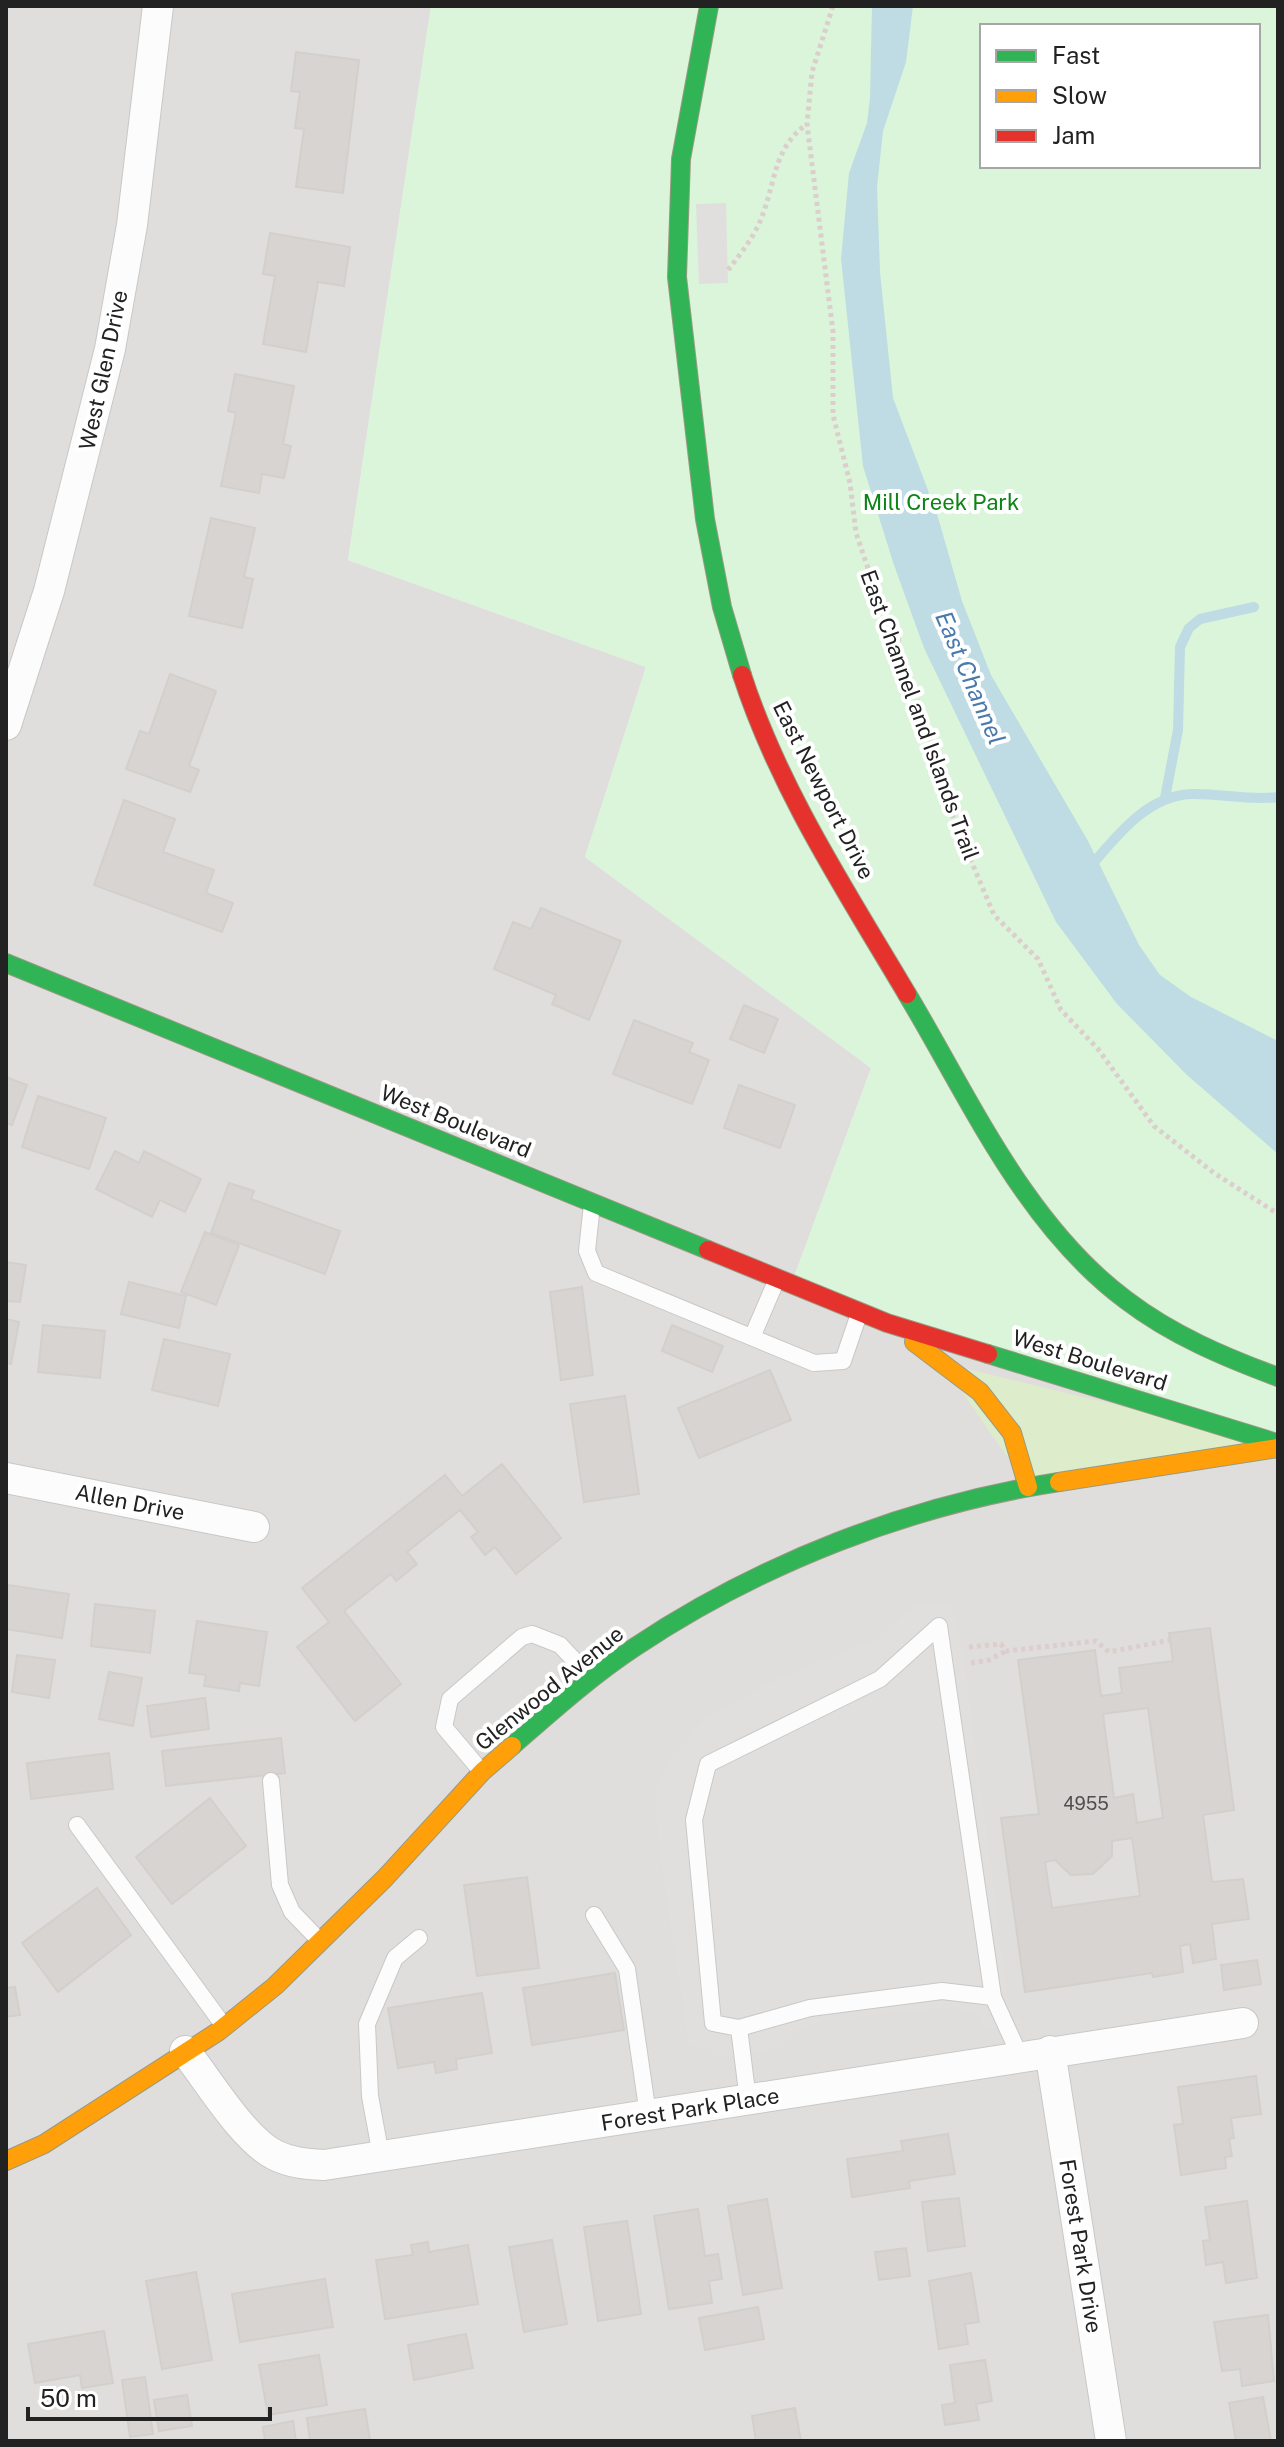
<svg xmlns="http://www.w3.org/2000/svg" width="1284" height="2447" viewBox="0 0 1284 2447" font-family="'Public Sans',sans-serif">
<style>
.residential{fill:#dfdedc}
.grass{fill:#ddeccb}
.park{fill:#daf5da;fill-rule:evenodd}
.parking{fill:#e0dfde}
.water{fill:#bfdbe3}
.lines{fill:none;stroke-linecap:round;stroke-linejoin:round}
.stream{stroke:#bfdbe3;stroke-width:10}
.building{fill:#d7d4d2;stroke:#d3d0cc;stroke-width:2;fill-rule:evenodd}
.lane-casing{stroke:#c9c8c7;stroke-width:18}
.street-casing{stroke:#c9c8c7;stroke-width:32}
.fast-casing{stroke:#999a82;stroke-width:20}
.slow-casing{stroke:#999a82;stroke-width:20}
.jam-casing{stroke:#999a82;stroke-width:20}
.path{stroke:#dccecd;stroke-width:5;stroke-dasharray:4 4;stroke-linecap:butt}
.lane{stroke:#fdfcfc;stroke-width:16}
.street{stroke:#fdfcfc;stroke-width:30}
.fast{stroke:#30b455;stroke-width:18}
.slow{stroke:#ff9f0a;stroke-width:18}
.jam{stroke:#e5322d;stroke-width:18}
.labels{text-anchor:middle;stroke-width:8;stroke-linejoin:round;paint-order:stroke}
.number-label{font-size:18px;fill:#4f4e4e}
.street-label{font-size:22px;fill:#222;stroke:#fff}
.park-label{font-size:22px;fill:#0c8416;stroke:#fff}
.water-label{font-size:24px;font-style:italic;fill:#4a7aab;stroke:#fff}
</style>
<rect width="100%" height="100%" fill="#f0eeeb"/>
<polygon class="residential" points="6,6 431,6 348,560 646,667 585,857 871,1068 791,1285 1278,1448 1278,2441 6,2441"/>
<polygon class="grass" points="942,1363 1278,1444 1028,1487"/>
<path class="park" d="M431,6H1278V1444L791,1285L871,1068L585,857L646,667L348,560ZM982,26H1258V166H982Z"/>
<g class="parking">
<polygon points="726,203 728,283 699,284 696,204"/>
<polygon points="941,1603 951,1605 962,1645 1008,2001 1014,2016 1023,2023 984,2030 980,2014 948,2007 818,2022 798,2031 781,2048 717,2057 711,2048 689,2046 658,1839 656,1787 669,1759 704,1720 773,1681 874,1640 915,1605"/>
</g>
<polygon class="water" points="872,6 913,6 906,62 883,131 877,187 880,272 893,398 937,514 962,601 991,675 1088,841 1139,945 1160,975 1191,997 1278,1041 1278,1154 1187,1075 1117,1004 1056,922 924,648 894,565 863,466 841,259 849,173 867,123 870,98"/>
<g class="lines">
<g class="stream">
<polyline points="1165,798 1178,730 1180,647 1189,628 1200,619 1254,607"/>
<path d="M1089,868C1116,837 1146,796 1191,794C1220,793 1249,801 1278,797"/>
</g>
</g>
<g class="building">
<polygon points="296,52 359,60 343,193 296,187 304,129 295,128 300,92 291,91"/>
<polygon points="270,233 350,247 344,286 318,282 306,352 263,344 275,276 263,274"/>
<polygon points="235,374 294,386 283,444 291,446 284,478 262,474 259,493 221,486 236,413 228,411"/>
<polygon points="211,518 255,528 244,577 253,579 242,628 189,616"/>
<polygon points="170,674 216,691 189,766 199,770 190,792 126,769 140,731 149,734"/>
<polygon points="124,800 175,819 163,852 214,870 206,893 233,903 222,932 94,885"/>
<polygon points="541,908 621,941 589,1020 552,1004 556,995 494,969 513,922 531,929"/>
<polygon points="744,1005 778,1019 764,1053 730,1039"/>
<polygon points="634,1020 693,1043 689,1052 709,1060 692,1104 613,1074"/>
<polygon points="6,1077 27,1085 12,1125 6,1123"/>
<polygon points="739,1085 795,1105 780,1148 724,1128"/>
<polygon points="38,1096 106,1118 89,1169 22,1147"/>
<polygon points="115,1151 139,1163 144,1151 201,1179 185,1212 160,1200 152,1217 96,1189"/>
<polygon points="229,1183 254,1191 251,1199 340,1231 325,1274 211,1233"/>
<polygon points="205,1232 239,1245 216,1305 181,1292"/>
<polygon points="6,1262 26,1265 20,1302 6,1301"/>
<polygon points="129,1282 186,1296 179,1328 121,1314"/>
<polygon points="582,1287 593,1375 561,1380 550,1292"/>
<polygon points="6,1319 19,1322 11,1364 6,1363"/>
<polygon points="43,1325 105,1331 100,1378 38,1372"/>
<polygon points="672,1325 723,1346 712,1372 662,1351"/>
<polygon points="164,1339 230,1354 218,1406 152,1390"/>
<polygon points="770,1370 791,1420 699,1458 678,1408"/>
<polygon points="625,1396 639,1494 584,1502 570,1404"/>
<polygon points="502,1464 561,1538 516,1574 495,1547 485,1555 471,1537 478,1532 460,1510 407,1552 417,1564 396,1581 391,1574 344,1611 401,1684 355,1721 297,1647 329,1622 302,1588 445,1475 462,1496"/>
<polygon points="8,1585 69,1594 62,1638 6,1629"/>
<polygon points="95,1604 155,1611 150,1653 91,1646"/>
<polygon points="197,1621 267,1632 259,1686 240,1683 239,1691 204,1686 206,1675 189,1673"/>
<path d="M1210,1628L1234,1810L1203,1815L1212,1882L1243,1879L1249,1919L1212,1924L1216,1959L1193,1963L1190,1944L1180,1946L1183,1972L1153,1977L1152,1973L1025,1992L1001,1818L1039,1814L1018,1660L1095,1650L1101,1696L1122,1693L1119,1668L1173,1661L1169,1633ZM1148,1708L1163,1818L1137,1823L1133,1794L1114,1798L1103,1714ZM1132,1838L1140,1896L1052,1908L1045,1862L1055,1860L1071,1875L1093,1874L1112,1856V1841Z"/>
<polygon points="17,1655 55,1660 49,1698 12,1692"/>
<polygon points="109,1672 142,1678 133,1726 99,1719"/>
<polygon points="205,1698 209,1729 151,1737 147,1706"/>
<polygon points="281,1738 285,1773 166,1786 162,1751"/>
<polygon points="109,1753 113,1789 31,1799 27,1763"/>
<polygon points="210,1798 246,1846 172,1904 136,1857"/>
<polygon points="527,1877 539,1968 477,1976 464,1885"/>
<polygon points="97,1888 131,1935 58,1992 22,1943"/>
<polygon points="1257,1960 1261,1984 1224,1990 1221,1965"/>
<polygon points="615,1973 624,2030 532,2045 523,1988"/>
<polygon points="15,1987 20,2015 6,2017 6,1988"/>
<polygon points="482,1993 492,2053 456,2059 457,2069 436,2073 434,2062 398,2068 388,2008"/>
<polygon points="1256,2076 1261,2114 1231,2118 1234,2138 1229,2139 1232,2156 1225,2157 1226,2168 1181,2175 1174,2125 1183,2124 1178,2087"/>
<polygon points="948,2134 955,2174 909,2181 910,2188 852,2197 847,2159 903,2151 901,2141"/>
<polygon points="959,2198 965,2246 928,2251 922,2202"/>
<polygon points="767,2199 782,2288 743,2295 728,2206"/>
<polygon points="1247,2201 1257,2278 1226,2283 1223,2262 1206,2265 1203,2241 1210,2240 1205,2207"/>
<polygon points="698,2209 705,2256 718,2254 722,2279 709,2281 712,2303 669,2309 654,2216"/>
<polygon points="627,2221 641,2314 598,2321 584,2227"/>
<polygon points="552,2240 567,2324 524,2332 509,2247"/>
<polygon points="428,2242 429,2252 468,2245 478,2304 385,2319 376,2260 413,2255 411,2245"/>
<polygon points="906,2248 910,2276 879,2280 875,2252"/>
<polygon points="196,2272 212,2360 162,2369 146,2281"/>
<polygon points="971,2273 979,2322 965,2324 968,2344 939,2349 929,2281"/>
<polygon points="325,2279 333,2327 240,2342 232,2294"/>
<polygon points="758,2307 764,2339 705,2350 699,2318"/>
<polygon points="1268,2315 1274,2381 1242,2386 1240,2369 1222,2371 1214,2322"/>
<polygon points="104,2331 113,2383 82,2388 80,2375 35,2383 28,2344"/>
<polygon points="466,2334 473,2368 414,2380 408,2345"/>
<polygon points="319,2355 327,2405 268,2415 259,2365"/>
<polygon points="985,2360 992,2401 976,2404 979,2420 945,2425 942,2405 955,2403 950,2365"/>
<polygon points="145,2377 153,2434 130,2437 122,2380"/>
<polygon points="187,2395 192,2426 159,2431 154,2400"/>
<polygon points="1263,2397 1271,2441 1236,2441 1229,2403"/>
<polygon points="795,2408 801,2441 756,2441 752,2416"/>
<polygon points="365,2409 370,2440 310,2441 307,2418"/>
<polygon points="293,2421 296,2441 265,2441 263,2427"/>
</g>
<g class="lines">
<defs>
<g id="lane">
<polyline points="592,1204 587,1251 596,1273 814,1363 843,1361 859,1314"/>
<polyline points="753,1335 777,1279"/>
<polyline points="482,1772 444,1727 450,1699 522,1637 532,1634 560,1645 591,1678"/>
<polyline points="271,1781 280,1885 292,1912 320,1941"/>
<polyline points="77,1825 224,2026"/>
<polyline points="594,1915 627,1969 648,2115"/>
<polyline points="739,2028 810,2008 942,1991 993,1997"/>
<polyline points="748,2100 739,2028 713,2023 694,1820 708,1764 880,1679 939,1626 993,1997 1020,2056"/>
<polyline points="381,2156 370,2096 367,2024 395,1958 419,1938"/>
</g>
<g id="street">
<polyline points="6,725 49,591 110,349 132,225 158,6"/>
<polyline points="6,1478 254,1527"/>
<path d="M185,2051C208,2080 243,2139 275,2155C291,2163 306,2164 324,2165L1243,2023"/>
<polyline points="1050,2051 1111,2441"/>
</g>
<g id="fast">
<polyline points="709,6 681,159 677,277 705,519 722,607 742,675"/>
<polyline points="6,963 708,1250"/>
<path d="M907,994C970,1099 1025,1225 1126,1300C1172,1335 1224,1357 1278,1377"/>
<polyline points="988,1354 1277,1443"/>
<path d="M512,1746C551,1712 591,1676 635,1647C761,1563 910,1505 1059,1482"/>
</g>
<g id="slow">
<polyline points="914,1342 980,1392 1012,1433 1028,1487"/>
<polyline points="1059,1482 1278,1448"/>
<polyline points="6,2161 44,2144 219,2031 275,1986 385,1878 482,1772 512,1746"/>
</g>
<g id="jam">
<path d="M742,675C779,789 846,891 907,994"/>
<polyline points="708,1250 887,1323 988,1354"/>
</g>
</defs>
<use href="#lane" class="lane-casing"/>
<use href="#street" class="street-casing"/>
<use href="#fast" class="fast-casing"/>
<use href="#slow" class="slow-casing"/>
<use href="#jam" class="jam-casing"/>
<g class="path">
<polyline points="833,6 812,72 807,124 833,332 833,415 850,483 856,533 873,583 897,635 954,820 994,915 1038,959 1061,1010 1098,1049 1154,1126 1214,1173 1278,1214"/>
<path d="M728,270C742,252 757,233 764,211C776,177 775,147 807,124"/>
<polyline points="969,1647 1001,1644 1006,1651 1096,1641 1109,1652 1170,1640"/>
<polyline points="971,1663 989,1660 1006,1651"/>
</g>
<use href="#lane" class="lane"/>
<use href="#street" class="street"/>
<use href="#fast" class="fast"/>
<use href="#slow" class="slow"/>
<use href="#jam" class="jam"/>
</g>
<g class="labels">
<g class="number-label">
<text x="1086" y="1810">4955</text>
</g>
<g class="street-label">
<text transform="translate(103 370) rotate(-78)" y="8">West Glen Drive</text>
<text transform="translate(920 715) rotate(70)" y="8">East Channel and Islands Trail</text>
<text transform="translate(824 790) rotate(63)" y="8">East Newport Drive</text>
<text transform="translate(456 1121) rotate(22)" y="8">West Boulevard</text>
<text transform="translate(1090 1360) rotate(17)" y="8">West Boulevard</text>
<text transform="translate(130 1502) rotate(11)" y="8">Allen Drive</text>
<text transform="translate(549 1688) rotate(-39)" y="8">Glenwood Avenue</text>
<text transform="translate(690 2109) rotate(-9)" y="8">Forest Park Place</text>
<text transform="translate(1081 2246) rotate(81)" y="8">Forest Park Drive</text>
</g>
<g class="park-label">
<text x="941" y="510">Mill Creek Park</text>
</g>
<g class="water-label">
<text transform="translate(970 678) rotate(67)" y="8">East Channel</text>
</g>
</g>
<rect width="1284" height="2447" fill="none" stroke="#222222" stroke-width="16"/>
<rect x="980" y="24" width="280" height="144" fill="#ffffff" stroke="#a7a7a7" stroke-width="2"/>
<rect x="996" y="50" width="40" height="12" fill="#30b455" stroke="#a7a7a7" stroke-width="2"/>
<text x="1052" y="64" font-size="24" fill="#222222">Fast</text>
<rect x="996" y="90" width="40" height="12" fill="#ff9f0a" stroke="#a7a7a7" stroke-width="2"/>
<text x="1052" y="104" font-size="24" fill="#222222">Slow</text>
<rect x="996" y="130" width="40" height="12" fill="#e5322d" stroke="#a7a7a7" stroke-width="2"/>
<text x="1052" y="144" font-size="24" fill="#222222">Jam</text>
<path d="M28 2407v12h242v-12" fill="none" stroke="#222222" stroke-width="4"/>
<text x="40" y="2407" font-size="24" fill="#222222" stroke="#ffffff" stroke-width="6" paint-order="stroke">50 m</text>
</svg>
